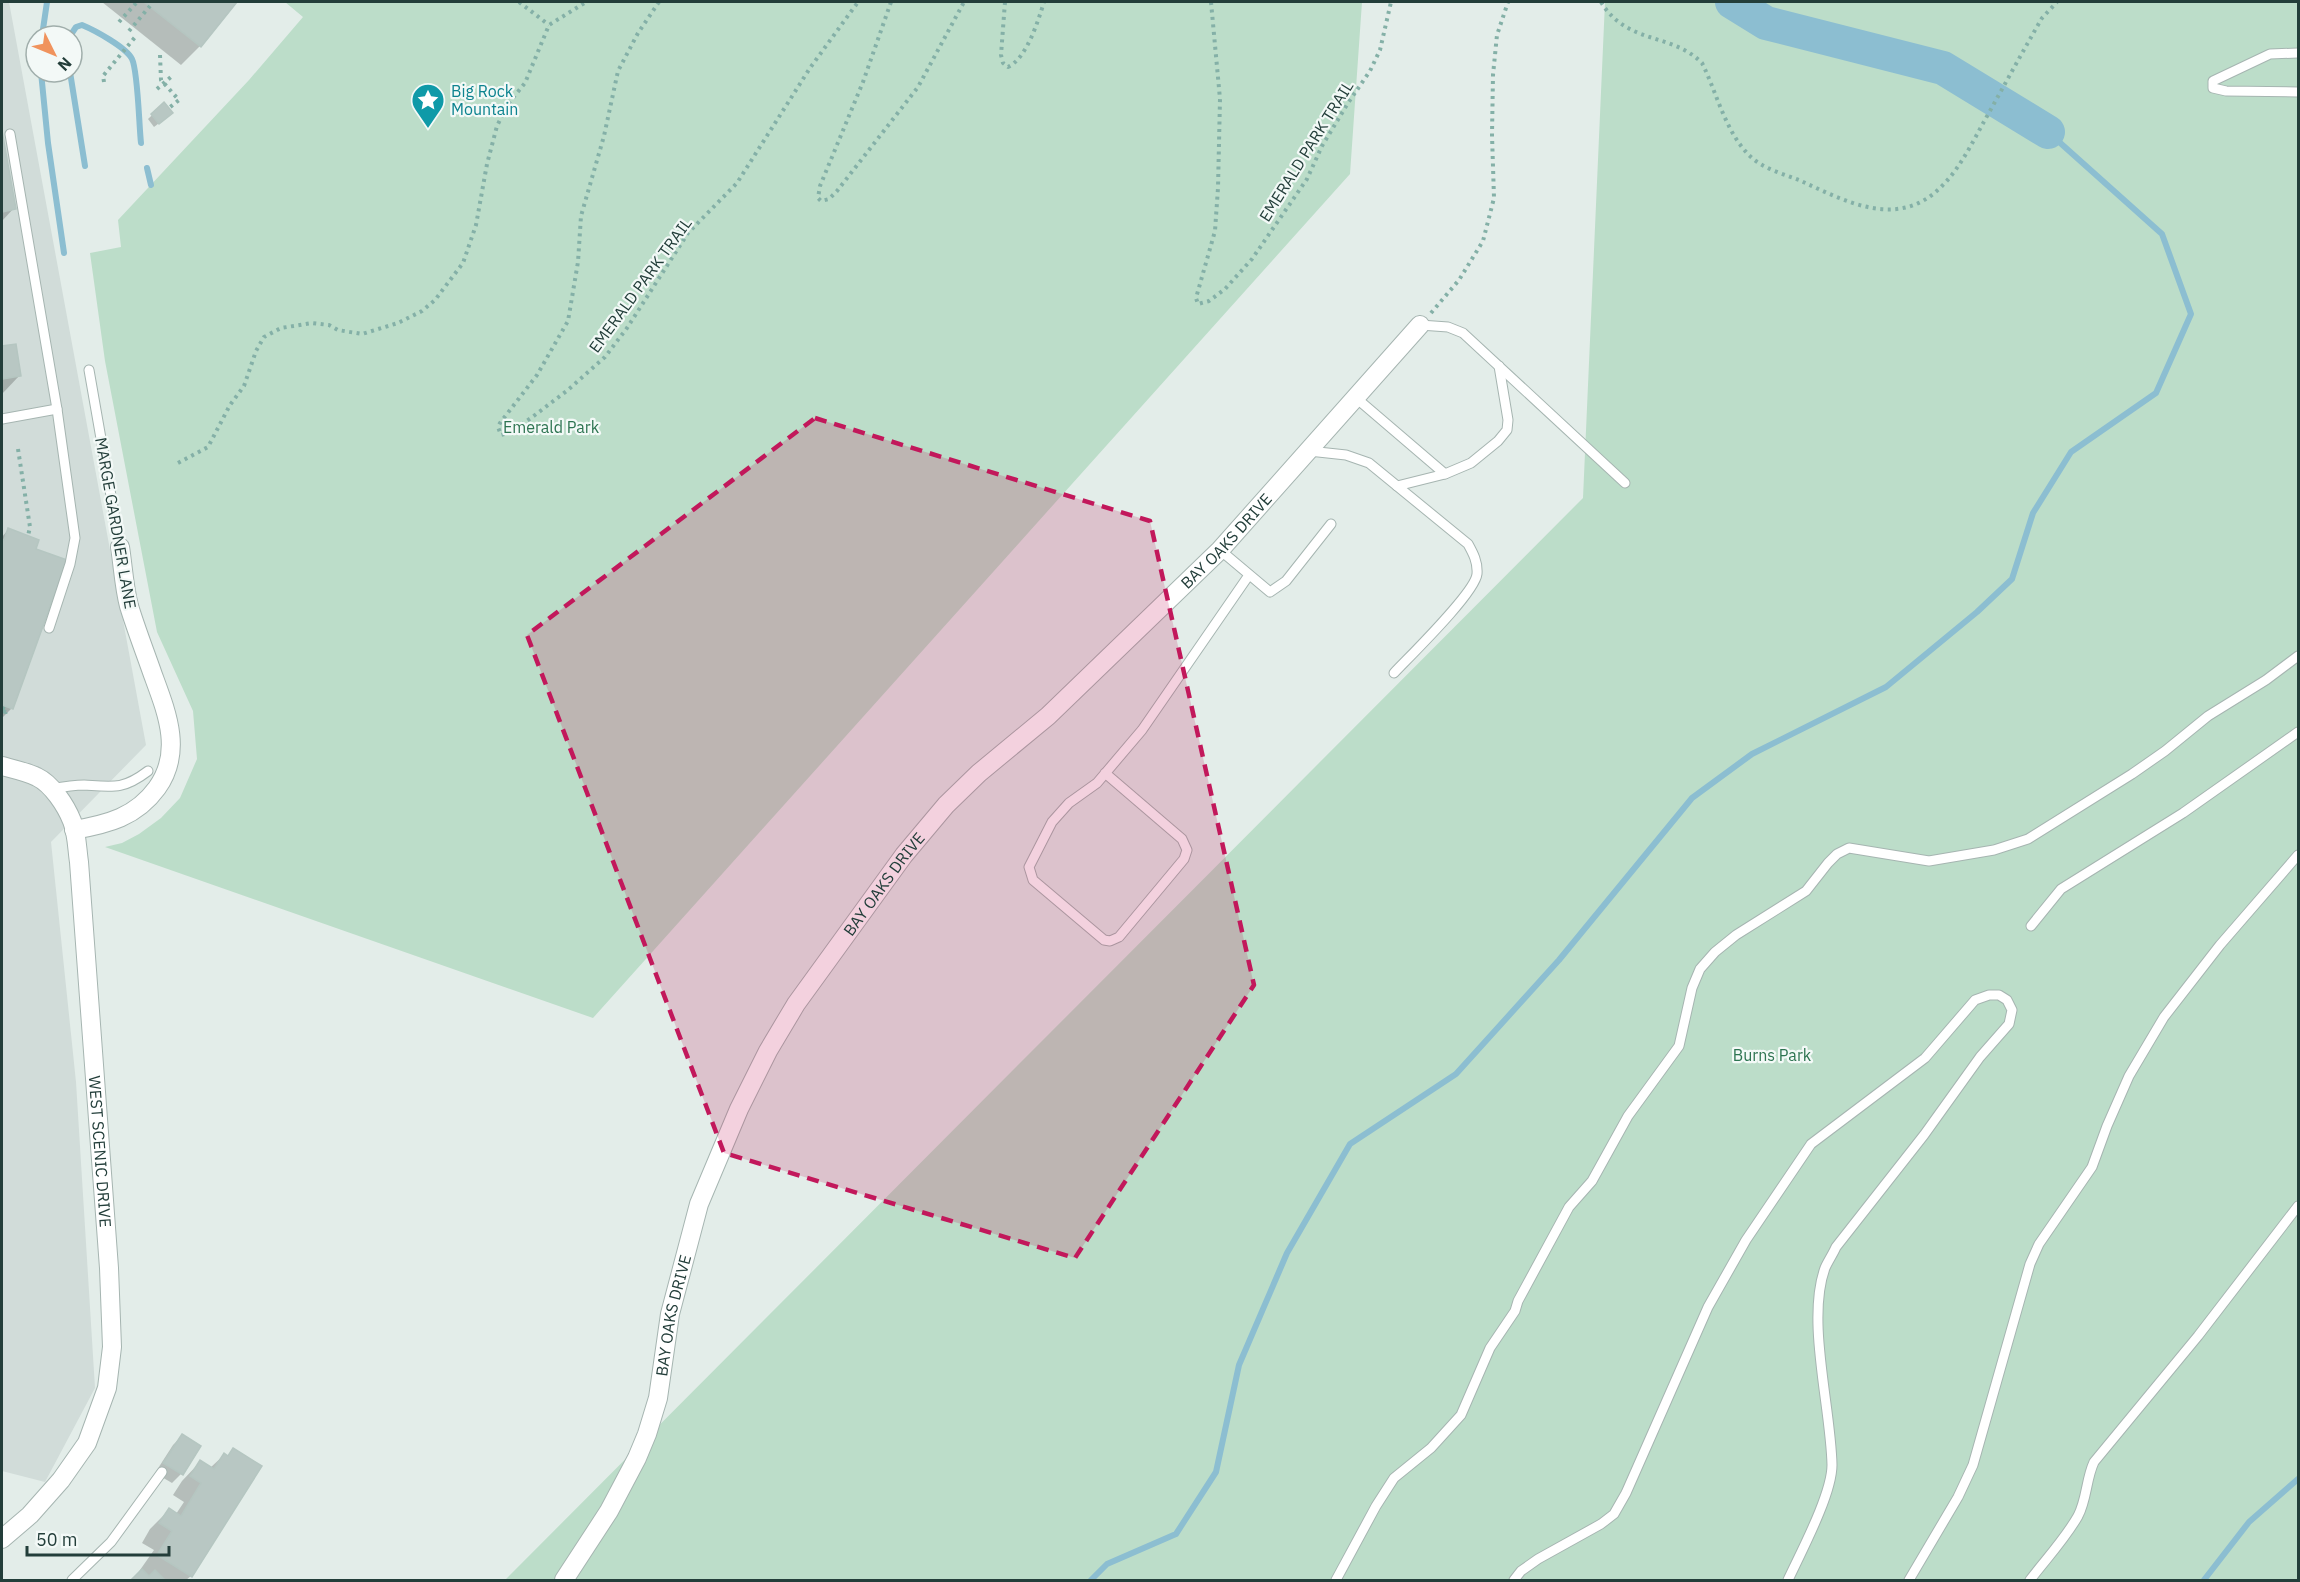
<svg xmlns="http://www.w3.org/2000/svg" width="2300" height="1582" viewBox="0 0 2300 1582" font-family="'IBM Plex Sans',sans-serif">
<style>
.built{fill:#d1dcd9}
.green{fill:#bcddc9}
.shadow{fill:#0003}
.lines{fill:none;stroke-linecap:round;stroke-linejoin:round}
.stream{stroke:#8cbed1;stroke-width:6}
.river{stroke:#8cbed1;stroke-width:34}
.building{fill:#b8c7c3;stroke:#b5c6c1;stroke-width:1.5}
.lane-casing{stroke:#a6b5b1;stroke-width:11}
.street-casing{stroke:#a6b5b1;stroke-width:20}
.path{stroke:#84b0a7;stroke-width:4;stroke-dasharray:3 4.5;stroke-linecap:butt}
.lane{stroke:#fff;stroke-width:9}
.street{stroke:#fff;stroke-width:18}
.marked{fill:#c2185b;fill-opacity:0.2;stroke:#c2185b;stroke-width:4.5;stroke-dasharray:12 8;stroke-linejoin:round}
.labels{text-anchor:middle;stroke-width:4.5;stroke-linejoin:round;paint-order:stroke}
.culture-label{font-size:16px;fill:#0d838f;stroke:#f3f9f7;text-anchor:start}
.street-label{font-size:16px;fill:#233e3a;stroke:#f3f9f7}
.park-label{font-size:16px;fill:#2d7451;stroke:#f3f9f7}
</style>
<rect width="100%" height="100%" fill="#e3ede9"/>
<polygon class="built" points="2,2 9,2 146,745 51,842 76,1082 95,1388 45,1482 2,1471"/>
<g class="green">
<polygon points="285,2 1362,2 1350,174 593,1018 105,847 122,843 139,834 161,818 180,798 197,759 193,711 157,632 105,361 90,253 121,247 118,220 249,80 303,17"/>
<polygon points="1605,2 2298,2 2298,1580 505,1580 1583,498"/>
</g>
<g class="shadow">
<polygon points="102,2 235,2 200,46 181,65"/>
<polygon points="164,104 167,117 154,127 148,119"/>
<polygon points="2,139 14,208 2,221"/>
<polygon points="15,345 20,375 2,394 2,348"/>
<polygon points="8,530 12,708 2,718 2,537"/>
<polygon points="182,1436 199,1447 181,1474 172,1483 155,1473 173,1445"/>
<polygon points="234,1450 191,1576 186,1580 133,1580 154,1550 142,1543 150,1529 169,1510 176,1514 184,1502 173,1495 182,1481 200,1462 210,1468 224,1455 227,1457"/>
</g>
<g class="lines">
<g class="stream">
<polyline points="42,36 47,2"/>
<path d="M70,36L76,27L82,25C94,30 126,47 132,59C138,71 139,126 141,143"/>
<polyline points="41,72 48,143 64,253"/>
<polyline points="70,72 85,166"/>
<polyline points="147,168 151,185"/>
<polyline points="1091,1580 1107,1564 1176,1534 1216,1472 1239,1365 1287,1253 1350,1144 1456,1074 1559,960 1692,798 1752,754 1886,687 1977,612 2012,579 2033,513 2071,452 2156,393 2191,314 2162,234 2048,132"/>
<polyline points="2204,1580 2249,1522 2298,1479"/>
</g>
<polyline class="river" points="1732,2 1766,23 1943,68 2048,132"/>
</g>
<g class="building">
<polygon points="144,2 237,2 201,47"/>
<polygon points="164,102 173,113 159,124 151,114"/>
<polygon points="2,131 16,209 2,212"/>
<polygon points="16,344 21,376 2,379 2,346"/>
<polygon points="8,528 39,540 36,549 67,560 13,709 2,705 2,539 4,540"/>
<polygon points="182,1434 201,1446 183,1475 163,1463"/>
<polygon points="233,1448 262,1466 192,1577 157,1555 172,1531 159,1523 169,1508 181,1516 201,1483 190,1476 200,1460 214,1469 224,1453 228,1456"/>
<polygon points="142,1569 149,1576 155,1570 165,1580 131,1580"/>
</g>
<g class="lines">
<defs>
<g id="lane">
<polyline points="2298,53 2270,54 2213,81 2213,88 2226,91 2298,92"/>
<polyline points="10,134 57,409 75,538 70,564 49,628"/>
<polyline points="1420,325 1448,327 1463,333 1625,483"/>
<polyline points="89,370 120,547"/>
<polyline points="1355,397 1445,474"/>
<polyline points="2,419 57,409"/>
<path d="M1309,451L1346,455L1369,463L1468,544C1473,553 1478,562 1477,574C1475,593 1410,656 1394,673"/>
<polyline points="1397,486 1445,474 1471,463 1498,441 1507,430 1508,420 1499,366"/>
<polyline points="1220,550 1270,592 1286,581 1331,524"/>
<polyline points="1105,773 1182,839 1187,850 1184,859 1119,937 1110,941 1104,940 1033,880 1029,867 1052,822 1069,803 1097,783 1142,730 1249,575"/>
<path d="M51,789C62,787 74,785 84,785C113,787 123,790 148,771"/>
<polyline points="2031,926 2061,889 2183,813 2298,732"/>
<polyline points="72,1580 111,1542 162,1472"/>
<polyline points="1336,1580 1376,1506 1394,1478 1431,1448 1461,1415 1490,1348 1515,1311 1518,1301 1569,1207 1592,1181 1628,1116 1679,1046 1692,988 1700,969 1715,952 1736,935 1806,891 1828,863 1837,854 1849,848 1929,861 1994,850 2028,839 2132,774 2165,751 2208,716 2266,680 2298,656"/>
<path d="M1514,1580L1521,1571L1538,1559L1601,1524L1614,1514L1626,1493L1708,1307L1746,1240L1811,1144L1925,1058L1975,1000L1989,995H1999L2007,1000L2012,1010L2009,1024L1980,1057L1924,1135L1836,1247C1833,1254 1828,1261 1825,1268C1806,1320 1831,1408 1832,1465C1832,1494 1801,1552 1788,1580"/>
<polyline points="1909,1580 1958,1497 1973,1465 2030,1264 2039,1244 2092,1167 2107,1126 2129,1076 2164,1017 2220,945 2298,855"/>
<path d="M2030,1580C2046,1559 2065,1539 2078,1516C2087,1499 2086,1479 2094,1462L2198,1336L2298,1206"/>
</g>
<g id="street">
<path id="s1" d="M2,766C13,769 27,772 37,777C52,784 66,806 72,821C77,833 77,849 79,862L109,1268L112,1347L107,1388L87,1443L61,1480L30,1515L2,1539"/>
<path d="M74,830C108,824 136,817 157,788C183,752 167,713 153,675C145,652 136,629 129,606C124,587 123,566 120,547"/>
<path id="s2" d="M564,1580L609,1511L637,1458L647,1434L658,1398L670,1314L699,1204L739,1109L768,1051L796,1004L904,855L946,805L979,773L1048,716L1220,550L1420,325"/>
</g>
</defs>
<use href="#lane" class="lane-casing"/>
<use href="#street" class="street-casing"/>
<g class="path">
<polyline points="519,2 549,25"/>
<polyline points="659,2 638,33 618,71 604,136 581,216 578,262 568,321 537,375 500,423 498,427 501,435 509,433 531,418 568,390 605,357 627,328 688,233 737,183 810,68 858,2"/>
<polyline points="891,2 863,82 820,186 818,198 821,201 829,199 837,191 918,87 964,2"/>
<path d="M1005,2L1001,55L1003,63L1008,67C1027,58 1038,21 1044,2"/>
<polyline points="1211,2 1220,99 1218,188 1215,231 1196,298 1198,304 1209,301 1225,289 1252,259 1307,179 1322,146 1348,103 1370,71 1380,50 1391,2"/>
<path d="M1601,2C1627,45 1671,32 1702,63C1717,93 1724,128 1747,153C1760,168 1781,173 1799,180C1845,201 1898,231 1942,186C1961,167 1973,141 1986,118C2005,84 2023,51 2042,18L2057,2"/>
<polyline points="119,22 137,2"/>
<polyline points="129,31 150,6"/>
<polyline points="160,55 161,80 179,100 169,108"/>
<polyline points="104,82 103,76 136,36"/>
<polyline points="157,89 172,76"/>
<polyline points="1431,313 1459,280 1483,241 1494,198 1492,135 1493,75 1497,35 1508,2"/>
<polyline points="18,449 30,527 28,536"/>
<polyline points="178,463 208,447 230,405 244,386 256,351 264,337 281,328 312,323 329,325 338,330 362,334 398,323 422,311 435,300 463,263 476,225 487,164 497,126 508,104 525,83 549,25 586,2"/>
<polyline points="2,708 7,710 6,712 2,711"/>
</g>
<use href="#lane" class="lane"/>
<use href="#street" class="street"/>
</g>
<path class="marked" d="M815,418L1150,521L1254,985L1075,1258L724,1153L527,635Z"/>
<defs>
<symbol id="sight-pin" viewBox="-11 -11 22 30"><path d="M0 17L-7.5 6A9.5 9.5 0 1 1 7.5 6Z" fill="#0f9aa8" stroke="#f3f9f7"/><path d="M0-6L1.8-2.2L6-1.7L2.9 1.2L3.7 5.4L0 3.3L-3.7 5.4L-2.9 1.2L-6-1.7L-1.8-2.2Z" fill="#fff"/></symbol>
</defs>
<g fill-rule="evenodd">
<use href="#sight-pin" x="409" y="81" width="38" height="52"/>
</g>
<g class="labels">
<g class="culture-label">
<text x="451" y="97">Big Rock<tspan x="451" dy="18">Mountain</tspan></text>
</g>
<g class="street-label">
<text transform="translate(1306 151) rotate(-58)" y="6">EMERALD PARK TRAIL</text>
<text transform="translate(640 285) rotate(-54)" y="6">EMERALD PARK TRAIL</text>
<text transform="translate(116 523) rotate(80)" y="6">MARGE GARDNER LANE</text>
<text dy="6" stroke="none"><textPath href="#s2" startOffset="1262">BAY OAKS DRIVE</textPath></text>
<text dy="6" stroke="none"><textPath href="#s2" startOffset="776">BAY OAKS DRIVE</textPath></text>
<text dy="6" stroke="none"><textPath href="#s1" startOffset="426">WEST SCENIC DRIVE</textPath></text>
<text dy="6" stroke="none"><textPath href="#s2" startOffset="290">BAY OAKS DRIVE</textPath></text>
</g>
<g class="park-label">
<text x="551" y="433">Emerald Park</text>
<text x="1772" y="1061">Burns Park</text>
</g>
</g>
<rect width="2300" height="1582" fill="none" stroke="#233e3a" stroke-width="6"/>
<g transform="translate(54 54) rotate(133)"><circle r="28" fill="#f3f9f7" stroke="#a0aeab" stroke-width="1.5"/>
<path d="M0-4.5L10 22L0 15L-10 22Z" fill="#f0935d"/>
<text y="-9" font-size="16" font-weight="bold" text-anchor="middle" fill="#233e3a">N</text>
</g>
<path d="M27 1546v9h142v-9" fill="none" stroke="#233e3a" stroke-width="3"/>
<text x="36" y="1546" font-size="18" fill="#233e3a" stroke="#f3f9f7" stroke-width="4.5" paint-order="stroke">50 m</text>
</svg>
